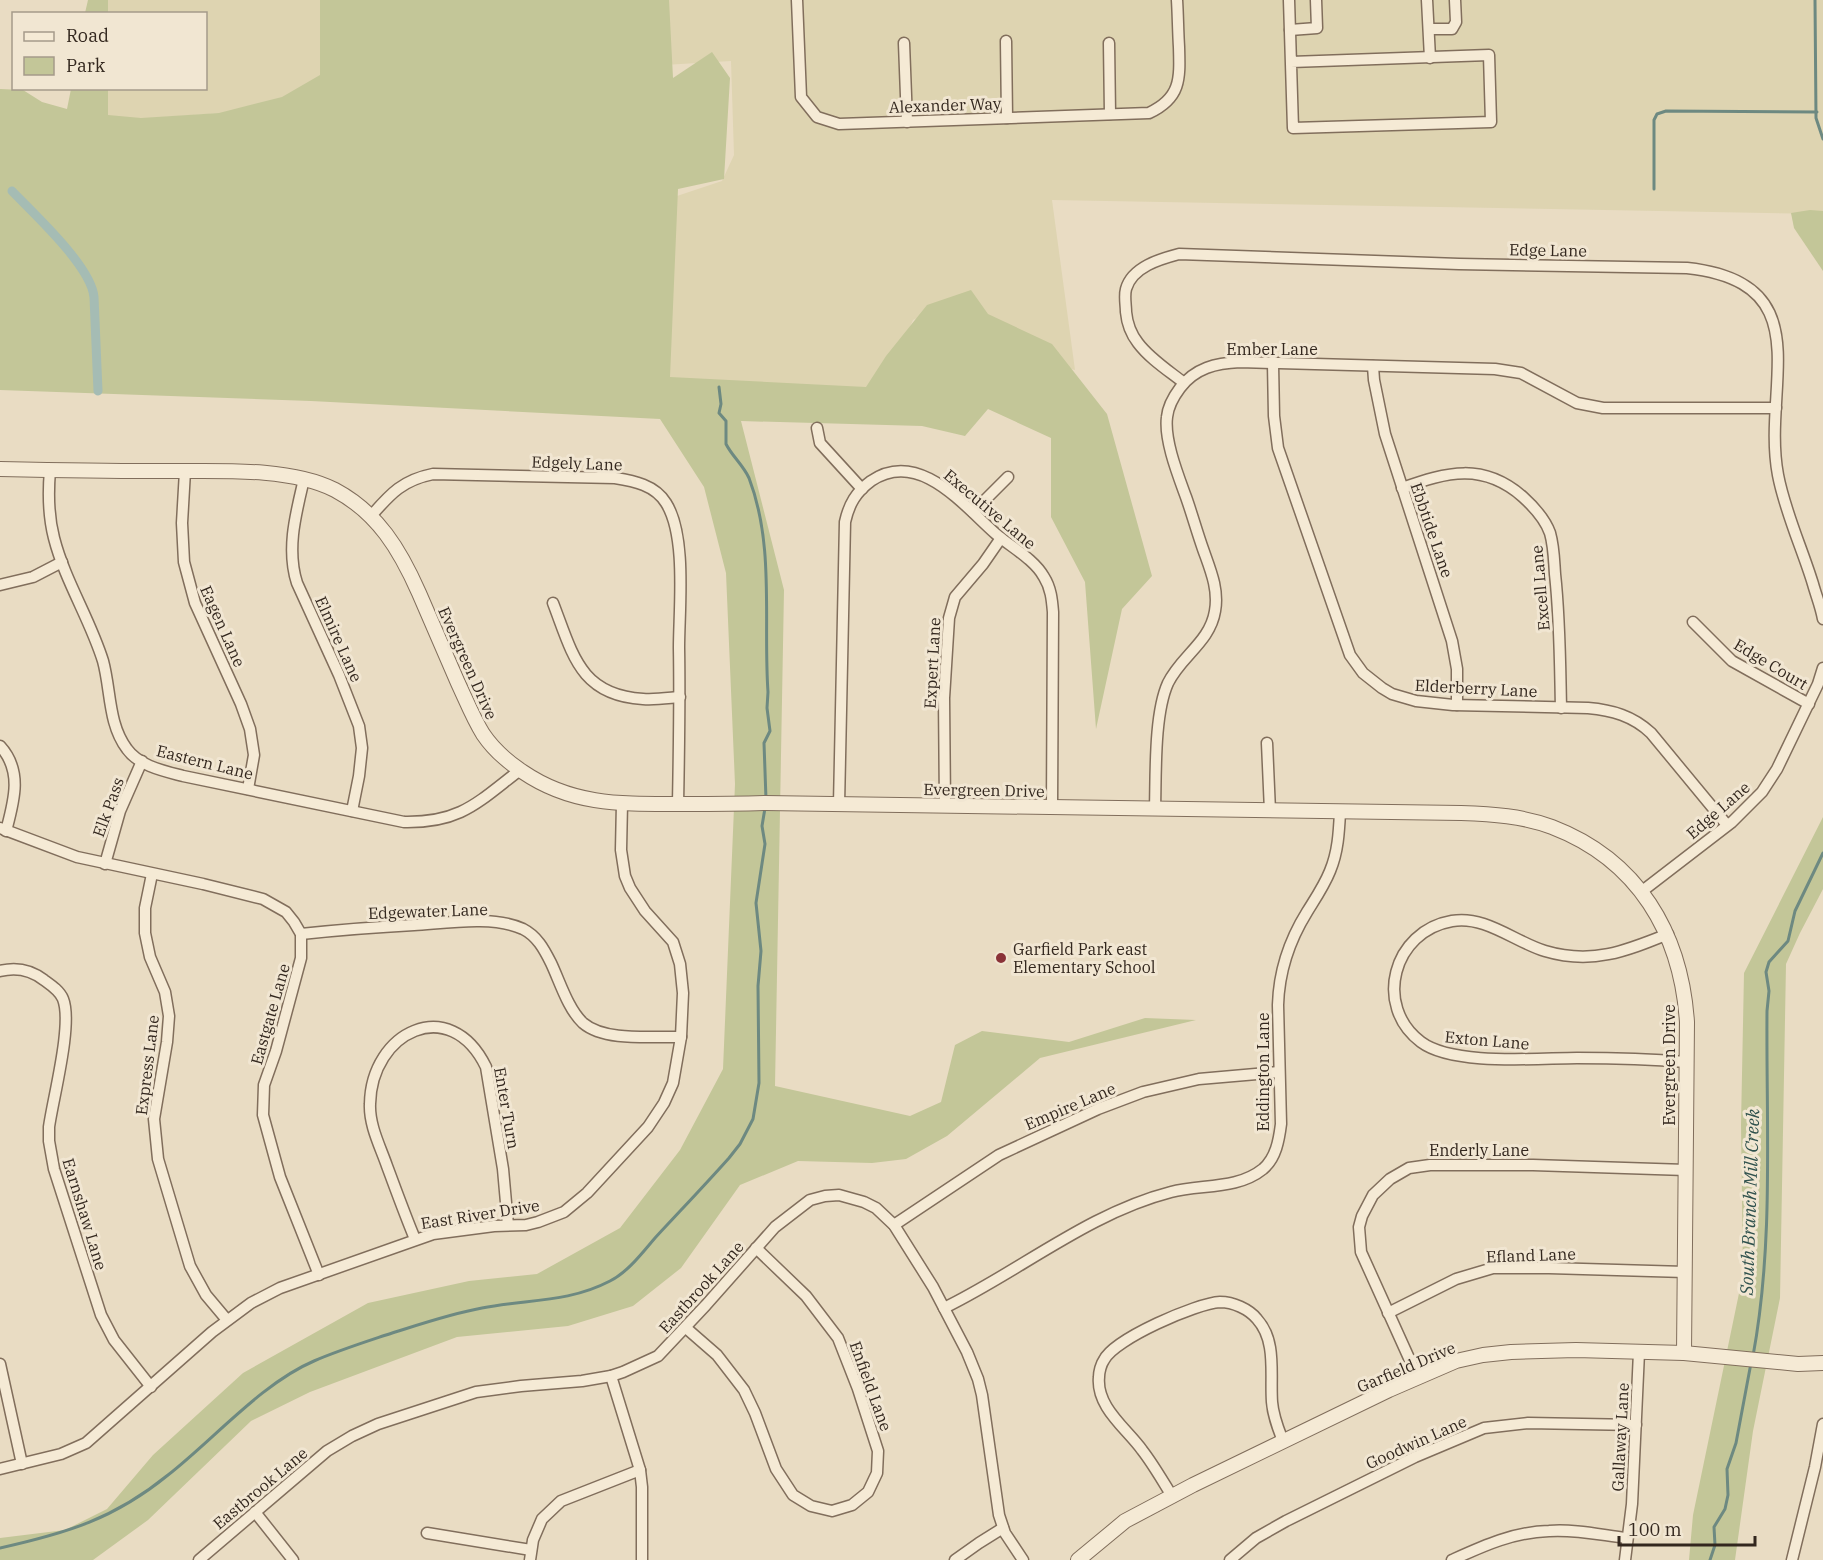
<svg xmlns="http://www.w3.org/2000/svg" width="1823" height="1560" viewBox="0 0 1823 1560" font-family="'IBM Plex Serif',serif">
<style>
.farmland{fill:#ded4b1}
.green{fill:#c3c698}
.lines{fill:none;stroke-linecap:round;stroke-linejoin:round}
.stream{stroke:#6d8981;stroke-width:3}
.canal{stroke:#a5bcb4;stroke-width:9}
.minor-casing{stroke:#816e5c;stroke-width:13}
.tertiary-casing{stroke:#816e5c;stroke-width:16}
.minor{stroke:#f5ead5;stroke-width:10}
.tertiary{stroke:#f5ead5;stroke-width:14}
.poi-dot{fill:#8a3237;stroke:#f1e6d2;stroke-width:2}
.labels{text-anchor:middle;stroke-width:6;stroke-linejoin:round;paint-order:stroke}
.street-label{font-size:16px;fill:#33271e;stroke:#f1e6d2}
.poi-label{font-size:16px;fill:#33271e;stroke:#f1e6d2;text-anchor:start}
.water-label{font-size:18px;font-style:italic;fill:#2f514d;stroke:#f1e6d2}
</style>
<rect width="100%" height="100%" fill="#e9dcc3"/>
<g class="farmland">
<polygon points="108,0 332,0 326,69 305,107 108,121 108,89 206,88 206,14 108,13"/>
<polygon points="665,0 1823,0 1823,214 1052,200 1075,370 1025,356 959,297 913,320 883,389 670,380 665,200 722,181 734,155 731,61 664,65"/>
</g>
<g class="green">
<polygon points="88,0 108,0 108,13 85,13"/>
<polygon points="320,0 669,0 673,78 712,52 730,78 724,179 678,189 670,377 866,387 886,356 927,305 971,290 988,314 1052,344 1107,414 1152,576 1122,609 1096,729 1085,582 1051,517 1051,438 988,409 965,436 922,426 741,421 784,590 775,1086 910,1116 941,1102 955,1045 982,1031 1069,1042 1145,1018 1196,1020 1040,1058 947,1136 906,1159 872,1163 798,1161 740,1185 681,1268 633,1306 568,1326 457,1337 310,1392 251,1421 148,1520 93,1560 0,1560 0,1538 65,1530 107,1509 153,1455 243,1373 368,1303 469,1281 537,1274 620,1228 680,1150 723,1069 735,784 726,573 704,487 660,419 311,401 0,390 0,89 23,90 42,102 67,109 71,89 108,89 108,115 141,118 219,113 282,97 320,75"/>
<polygon points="1810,210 1823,211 1823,271 1794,228 1791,213"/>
<polygon points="1823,817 1823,889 1800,933 1786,964 1780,1298 1753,1431 1735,1560 1689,1560 1693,1515 1743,1274 1741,1125 1744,973"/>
</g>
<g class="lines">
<g class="stream">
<polyline points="1815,0 1816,118 1823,139"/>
<polyline points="1654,189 1654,120 1657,114 1666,111 1817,112"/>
<path d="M719,387L721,404L719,413L726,421V444C732,456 743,465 749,478C775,546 763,621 768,692L767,708L770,731L764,743L766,799"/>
<path d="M1753,1356C1774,1243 1766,1125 1767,1011L1769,991L1766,972L1769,962L1788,941L1795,911L1823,853"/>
<path d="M0,1548C67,1533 114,1519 168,1475C213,1440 262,1383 314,1361C337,1351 362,1343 386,1335C418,1325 449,1314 482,1308C527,1299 568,1303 610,1281C628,1272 642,1253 655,1238C680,1211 705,1185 729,1158L740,1144L753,1119L759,1083L758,986L761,951L756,903L765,844L762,826L765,808"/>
<polyline points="1710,1560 1715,1545 1714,1527 1725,1509 1728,1495 1727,1469 1736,1443 1751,1363"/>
</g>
<path class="canal" d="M12,191C34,214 91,266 94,297L98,391"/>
<defs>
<g id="minor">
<path d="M797,0L801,97L817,117L839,124L1149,113C1181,98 1180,79 1179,47C1178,31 1178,16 1177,0"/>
<polyline points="1289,0 1293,128 1491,122 1489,55 1291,62"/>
<polyline points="1427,0 1430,58"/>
<polyline points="1429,29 1452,29 1456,22 1455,0"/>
<polyline points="1290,30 1317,28 1316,0"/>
<polyline points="1006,41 1007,118"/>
<polyline points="904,43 907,122"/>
<polyline points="1109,43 1110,114"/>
<path d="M1273,364L1274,416L1278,448L1350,655L1363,673L1382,688L1392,694L1416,701L1453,705L1588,708C1612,710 1633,716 1651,733L1727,825"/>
<polyline points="1373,366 1374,380 1385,434 1452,641 1457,669 1457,705"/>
<path d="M1184,383C1169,371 1150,359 1138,343C1131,334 1127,323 1126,312C1126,305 1124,296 1126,289C1132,267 1160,259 1179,254L1459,264L1687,268C1823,283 1761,386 1778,475C1785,512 1802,548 1813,584C1816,595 1821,607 1823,619"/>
<polyline points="817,428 820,443 862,489"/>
<path d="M50,470C48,493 48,515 54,538C65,581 90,619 103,661C111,690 108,724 127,749C139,766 164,771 183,776L404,822C461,823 478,802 520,770"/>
<polyline points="185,471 182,523 184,562 195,603 241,704 250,729 254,755 248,789"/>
<path d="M304,479C296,513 286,549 297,583L339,675L359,726L362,748L359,776L352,811"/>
<path d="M1402,488C1447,472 1483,462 1523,497C1534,507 1545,519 1550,533C1554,547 1554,560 1555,574C1560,619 1560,663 1561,708"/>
<polyline points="973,512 1008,477"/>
<path d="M371,516C391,493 403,480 433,474L615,478C634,481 655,485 666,503C687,536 679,609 679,648C680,700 679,752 678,804"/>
<polyline points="0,585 33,577 62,562"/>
<path d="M553,603C573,655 580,695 643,699C655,700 668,698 680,697"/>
<polyline points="1693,622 1732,661 1809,704"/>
<polyline points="1267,743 1270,811"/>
<path d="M0,746C23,771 14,801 6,831"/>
<path d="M839,805L845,522C849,504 856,492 871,481C919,448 964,506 996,534C1011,547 1034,559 1044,577C1051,588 1052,600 1053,612L1052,808"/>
<polyline points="945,806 944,698 949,618 955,597 983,564 1001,538"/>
<path d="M1155,809C1156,774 1154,714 1168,683C1181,656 1210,642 1215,611C1219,589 1210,569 1203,549C1197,532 1192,514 1186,497C1178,475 1164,440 1167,417C1168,407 1174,396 1180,388C1195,368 1216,363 1240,362L1495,369L1521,373L1577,403L1603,408H1776"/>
<polyline points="0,828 77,857 203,884 263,899 286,912 294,922 301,934 301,958 276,1051 264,1085 263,1115 280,1177 319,1275"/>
<polyline points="105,864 120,811 142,761"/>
<polyline points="152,874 145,908 145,933 150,957 165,992 169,1016 167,1042 154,1119 158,1159 190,1266 206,1295 227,1320"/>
<polyline points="1641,892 1732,822 1762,792 1777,769 1818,684 1823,668"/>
<path d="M301,934C339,930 376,927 414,925C446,923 493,915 523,929C537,936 544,949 551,963C560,982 568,1009 583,1023C605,1042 653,1036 681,1037"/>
<path d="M1668,934C1626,951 1592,965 1545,951C1515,942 1485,915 1452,921C1393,931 1373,1006 1421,1042C1453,1066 1538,1058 1577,1058C1614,1058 1650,1059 1686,1062"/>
<path d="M0,971C16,967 31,970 44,980C51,985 60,991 63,999C73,1024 53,1098 49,1127V1141L54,1169L101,1315L114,1340L151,1387"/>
<polyline points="894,1225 999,1155 1098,1109 1143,1092 1199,1079 1279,1072"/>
<path d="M415,1239C405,1215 396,1190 387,1166C380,1146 369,1125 370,1104C371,1032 450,993 486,1067L503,1169L508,1225"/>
<path d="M944,1308C1020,1271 1089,1213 1171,1192C1201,1184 1237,1190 1263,1169C1276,1158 1279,1140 1281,1124L1278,1005C1279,970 1289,941 1307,912C1315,899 1324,886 1330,871C1338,852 1339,832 1340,812"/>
<polyline points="1388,1313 1456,1279 1493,1268 1549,1268 1685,1272"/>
<polyline points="686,1328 717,1355 744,1390 755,1413 776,1469 793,1495 811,1506 832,1511 852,1505 868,1492 877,1473 878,1451 858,1389 838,1338 806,1296 756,1248"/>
<polyline points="0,1364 22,1464"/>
<polyline points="611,1376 640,1470 642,1487 642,1560"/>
<polyline points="1418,1378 1361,1252 1359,1227 1362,1216 1373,1195 1390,1179 1409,1168 1430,1165 1533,1165 1686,1170"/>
<polyline points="0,1469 61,1454 86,1443 212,1332 251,1303 280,1288 433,1234 494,1226 526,1225 538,1222 564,1212 587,1193 648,1127 664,1103 673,1083 681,1037 683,993 680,964 673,942 645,911 630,888 625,876 621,850 622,803"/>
<path d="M1172,1496C1162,1480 1153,1464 1142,1450C1126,1428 1096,1407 1099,1377C1099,1372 1101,1364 1104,1360C1114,1339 1197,1303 1220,1302C1233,1302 1249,1309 1257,1319C1277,1341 1270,1374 1272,1402C1273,1416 1278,1428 1283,1441"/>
<polyline points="255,1512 293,1560"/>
<polyline points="427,1533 531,1550"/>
<polyline points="199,1560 327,1451 352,1436 378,1424 476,1392 521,1386 582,1381 611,1376 623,1372 658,1356 706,1305 775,1227 810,1200 825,1196 839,1195 864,1202 876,1208 894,1225 933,1287 967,1352 978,1379 982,1395 999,1515 1005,1533 1023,1560"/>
<polyline points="530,1560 533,1540 542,1519 561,1501 640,1470"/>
<polyline points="955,1560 979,1543 1003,1528"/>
<polyline points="1230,1560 1256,1538 1286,1521 1415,1457 1484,1428 1528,1423 1636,1425"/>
<path d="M1452,1560C1483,1546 1513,1532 1549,1531C1575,1529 1601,1535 1627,1538"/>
<polyline points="1625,1560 1632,1504 1639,1352"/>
<polyline points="1792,1560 1815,1467 1823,1424"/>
</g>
<g id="tertiary">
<path d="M0,469C50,470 100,471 150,471C205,472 286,465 335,490C378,513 400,550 419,593C432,623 445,653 458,683C466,700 473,718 483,734C493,749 508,762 523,772C573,806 623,804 681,804C709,804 737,804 765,803L1461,813C1492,814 1523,816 1552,827C1638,860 1681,933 1687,1022L1684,1353"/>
<polyline points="1078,1560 1125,1521 1193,1485 1389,1390 1456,1361 1483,1355 1511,1352 1576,1350 1684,1353 1798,1364 1823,1363"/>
</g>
</defs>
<use href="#minor" class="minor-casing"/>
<use href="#tertiary" class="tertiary-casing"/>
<use href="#minor" class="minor"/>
<use href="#tertiary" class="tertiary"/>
</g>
<circle class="poi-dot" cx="1001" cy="958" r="6"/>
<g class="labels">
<g class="street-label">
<text transform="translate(945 105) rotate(-2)" y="6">Alexander Way</text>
<text transform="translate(1548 250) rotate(1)" y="6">Edge Lane</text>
<text x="1272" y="355">Ember Lane</text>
<text transform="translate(577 463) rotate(2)" y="6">Edgely Lane</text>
<text transform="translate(990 509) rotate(40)" y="6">Executive Lane</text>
<text transform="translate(1432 530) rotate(71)" y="6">Ebbtide Lane</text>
<text transform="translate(1540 588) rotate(-95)" y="6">Excell Lane</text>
<text transform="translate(223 626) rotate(66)" y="6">Eagen Lane</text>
<text transform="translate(339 639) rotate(66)" y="6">Elmire Lane</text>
<text transform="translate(468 663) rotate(66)" y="6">Evergreen Drive</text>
<text transform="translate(932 663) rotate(-87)" y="6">Expert Lane</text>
<text transform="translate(1771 664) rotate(31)" y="6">Edge Court</text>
<text transform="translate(1476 688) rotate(3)" y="6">Elderberry Lane</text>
<text transform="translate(205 762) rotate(14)" y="6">Eastern Lane</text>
<text transform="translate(984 790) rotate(1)" y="6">Evergreen Drive</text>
<text transform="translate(108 807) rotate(-70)" y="6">Elk Pass</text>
<text transform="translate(1718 810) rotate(-41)" y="6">Edge Lane</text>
<text transform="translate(428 911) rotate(-2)" y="6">Edgewater Lane</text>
<text transform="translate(270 1014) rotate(-74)" y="6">Eastgate Lane</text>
<text transform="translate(1487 1040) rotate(5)" y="6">Exton Lane</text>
<text transform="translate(147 1065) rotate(-83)" y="6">Express Lane</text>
<text transform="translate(1669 1065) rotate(-90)" y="6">Evergreen Drive</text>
<text transform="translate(1263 1072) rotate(-90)" y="6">Eddington Lane</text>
<text transform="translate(1070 1106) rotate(-23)" y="6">Empire Lane</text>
<text transform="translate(507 1108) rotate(80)" y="6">Enter Turn</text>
<text x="1479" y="1156">Enderly Lane</text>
<text transform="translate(85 1214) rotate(73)" y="6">Earnshaw Lane</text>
<text transform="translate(480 1214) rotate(-9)" y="6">East River Drive</text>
<text transform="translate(1531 1255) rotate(-2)" y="6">Efland Lane</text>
<text transform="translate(701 1287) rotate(-48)" y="6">Eastbrook Lane</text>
<text transform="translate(1406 1367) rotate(-23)" y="6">Garfield Drive</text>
<text transform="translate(871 1386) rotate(70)" y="6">Enfield Lane</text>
<text transform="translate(1620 1437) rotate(-87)" y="6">Gallaway Lane</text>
<text transform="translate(1416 1442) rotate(-24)" y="6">Goodwin Lane</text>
<text transform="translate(260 1488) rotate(-40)" y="6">Eastbrook Lane</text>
</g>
<g class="poi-label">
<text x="1013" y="955">Garfield Park east<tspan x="1013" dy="18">Elementary School</tspan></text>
</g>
<g class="water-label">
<text transform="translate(1750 1202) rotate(-88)" y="6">South Branch Mill Creek</text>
</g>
</g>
<rect x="12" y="12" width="195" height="78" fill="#f1e6d2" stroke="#a59a8a" stroke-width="1.5"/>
<rect x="24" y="32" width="30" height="9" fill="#f5ead5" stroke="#a59a8a" stroke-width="1.5"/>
<text x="66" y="42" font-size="18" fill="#33271e">Road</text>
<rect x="24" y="57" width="30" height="18" fill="#c3c698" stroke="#a59a8a" stroke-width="1.5"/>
<text x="66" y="72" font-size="18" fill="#33271e">Park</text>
<path d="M1619 1536v9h136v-9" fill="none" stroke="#33271e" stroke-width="3"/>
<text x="1628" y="1536" font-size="18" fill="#33271e" stroke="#f1e6d2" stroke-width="4.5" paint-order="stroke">100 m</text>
</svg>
